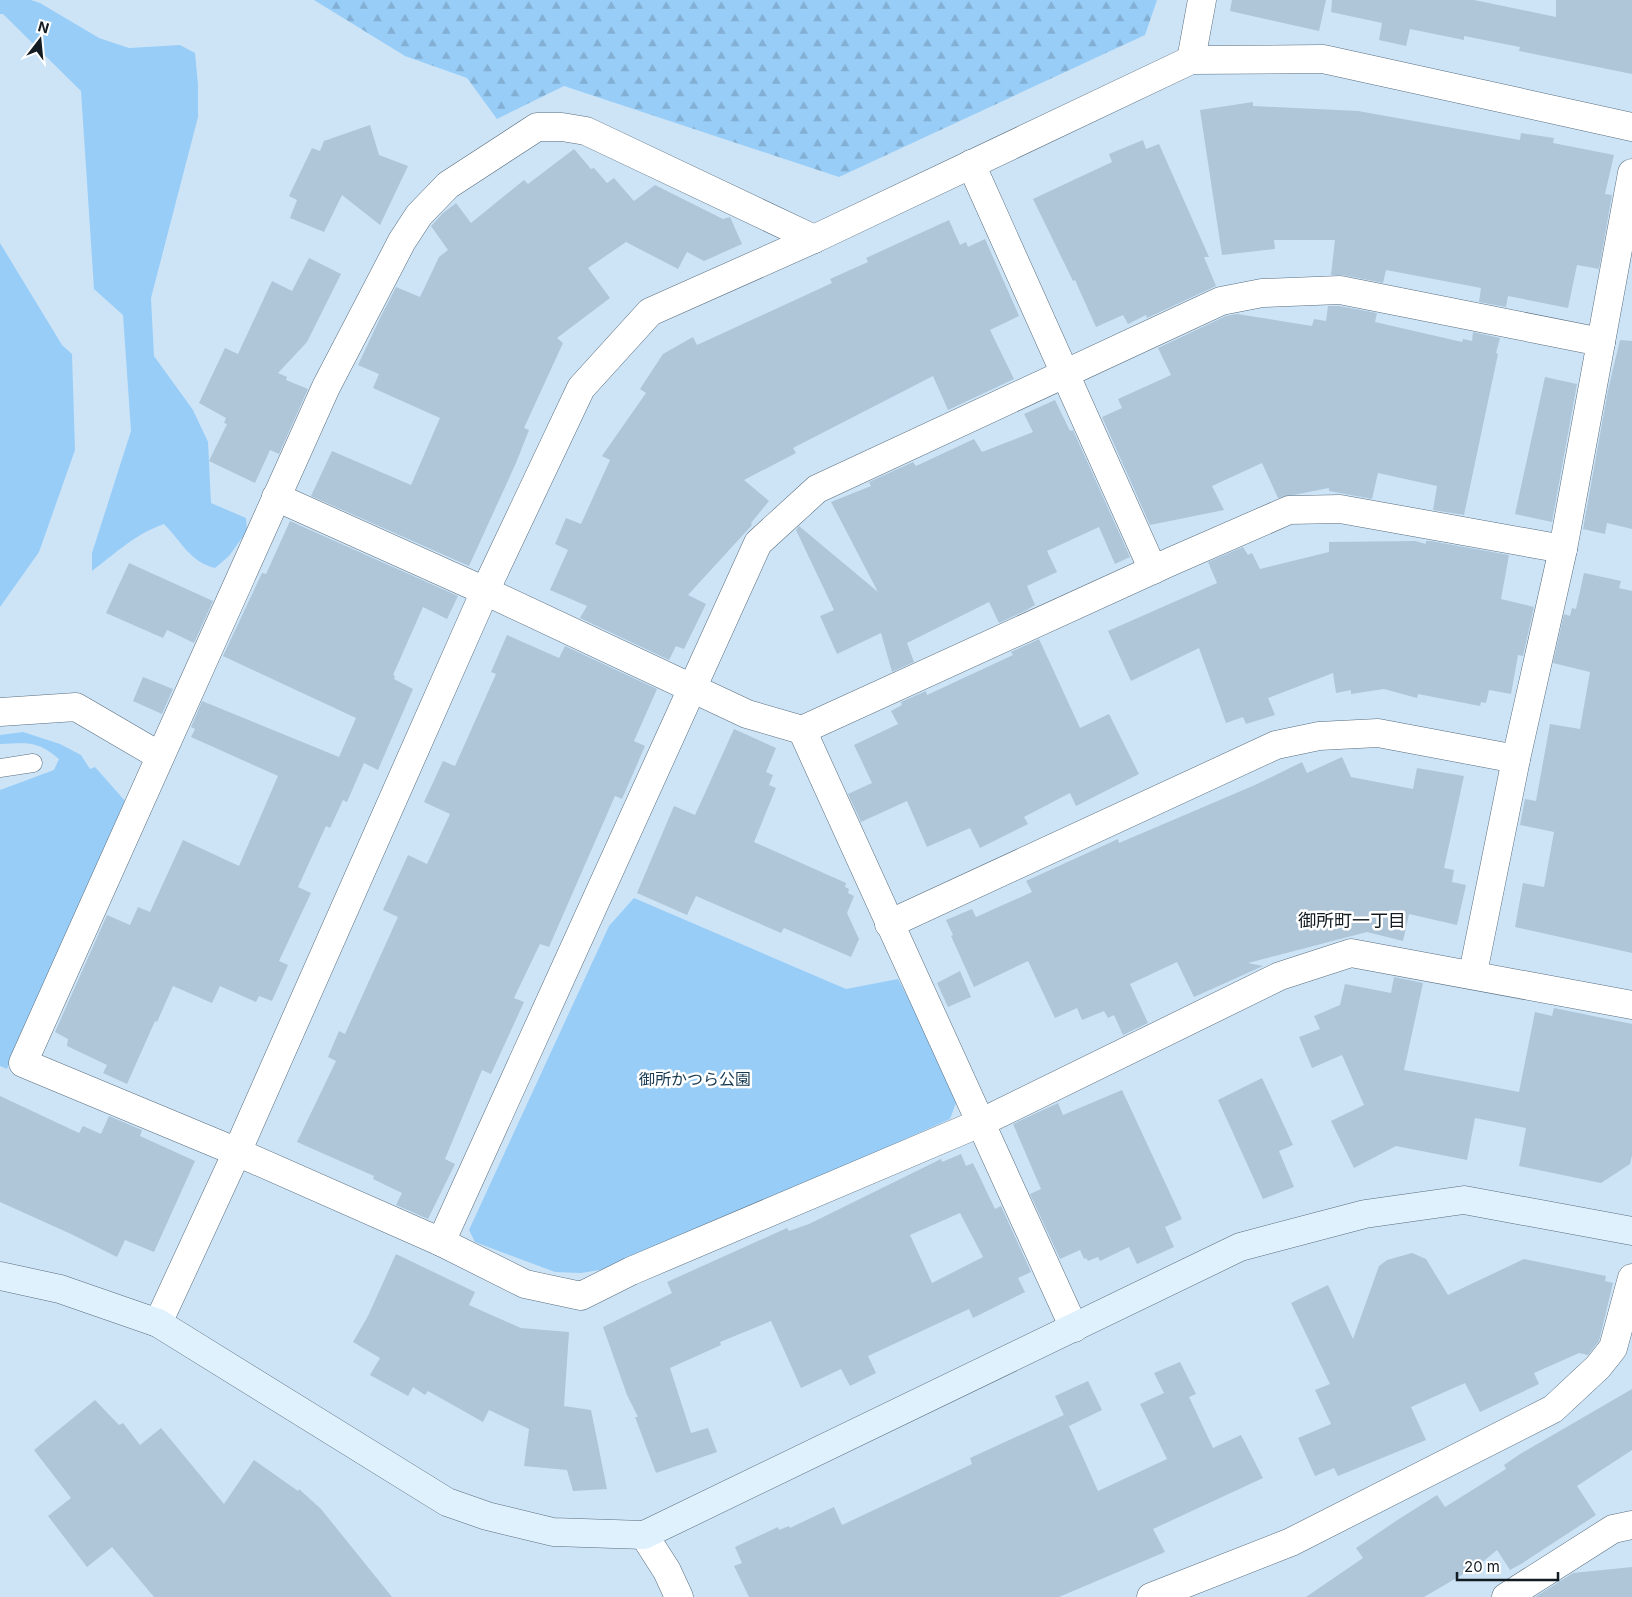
<svg xmlns="http://www.w3.org/2000/svg" width="1632" height="1597" viewBox="0 0 1632 1597" font-family="Inter,'Noto Sans JP',sans-serif">
<style>
.green{fill:#98cdf7}
.forest{fill:url(#forest-firs)}
.building{fill:#afc5d8;fill-rule:evenodd}
.lines{fill:none;stroke-linecap:round;stroke-linejoin:round}
.lane-casing{stroke:#586d7e;stroke-width:19}
.street-casing{stroke:#586d7e;stroke-width:29}
.secondary-casing{stroke:#586d7e;stroke-width:29}
.lane{stroke:#fff;stroke-width:18}
.street{stroke:#fff;stroke-width:28}
.secondary{stroke:#e0f1fe;stroke-width:28}
.labels{text-anchor:middle;stroke-width:5;stroke-linejoin:round;paint-order:stroke}
.park-label{font-size:16px;fill:#173951;stroke:#fff}
.neighbourhood-label{font-size:18px;fill:#131c22;stroke:#fff}
</style>
<defs>
<pattern id="forest-firs" width="22" height="20" patternUnits="userSpaceOnUse" patternTransform="scale(1.25)"><rect width="22" height="20" fill="#98cdf7"/><path d="M5 1l3.5 6h-7zM16 11l3.5 6h-7z" fill="#82afd3"/></pattern>
</defs>
<rect width="100%" height="100%" fill="#cde4f7"/>
<g class="green">
<path d="M0,0H31L40,3L99,38L129,48L180,45L195,53L198,85V117L151,298L154,356L193,410L208,442L211,503L246,518L247,531L229,556L215,568C190,562 181,541 164,524C135,534 116,553 92,571V553L131,431L123,315L94,289L81,91L3,14H0Z"/>
<polygon points="0,243 62,345 72,354 75,450 39,552 0,607"/>
<path d="M23,732L60,744L81,755L90,769L95,767L126,802L7,1069L0,1066V790L54,770L59,759C37,740 27,743 0,744V735Z"/>
<polygon points="634,898 846,989 898,979 928,1035 957,1100 950,1119 618,1267 581,1273 555,1272 475,1242 469,1230 609,926"/>
</g>
<polygon class="forest" points="314,0 1157,0 1145,35 839,177 564,86 497,119 467,78 405,56"/>
<g class="building">
<polygon points="1232,0 1326,0 1319,31 1230,11"/>
<polygon points="1332,0 1474,0 1556,17 1556,0 1632,0 1632,74 1519,51 1520,47 1464,36 1464,40 1410,29 1406,46 1379,40 1382,23 1331,12"/>
<polygon points="1253,102 1253,106 1358,111 1520,140 1521,133 1554,138 1553,143 1614,155 1605,194 1612,195 1599,269 1577,265 1568,308 1508,296 1506,307 1479,302 1481,288 1386,270 1383,283 1343,275 1331,275 1335,240 1274,240 1275,249 1222,255 1200,110"/>
<polygon points="370,125 379,155 408,166 380,225 342,195 324,232 290,218 297,200 289,196 312,148 320,151 324,141"/>
<polygon points="1143,140 1146,149 1159,144 1209,257 1204,257 1216,286 1147,318 1146,315 1128,324 1123,315 1096,327 1075,280 1073,281 1033,199 1112,162 1109,154"/>
<polygon points="574,149 591,169 594,168 607,183 614,178 634,201 655,185 723,219 730,217 742,244 704,261 687,252 678,269 626,242 588,268 610,298 557,338 563,343 524,428 529,430 516,463 469,566 311,496 332,451 411,485 440,418 373,388 379,374 358,365 380,318 396,287 420,297 439,257 448,250 431,226 443,213 456,203 471,223 524,180 528,184"/>
<polygon points="949,220 960,245 966,242 968,247 985,239 1016,309 1019,316 990,330 1014,379 948,410 933,376 793,448 796,453 744,480 769,501 751,523 752,525 688,595 706,604 684,649 676,646 669,660 580,618 587,606 550,590 568,550 555,544 566,518 581,524 610,460 602,456 646,393 640,389 663,354 693,337 697,345 832,283 830,279 868,262 866,258"/>
<polygon points="309,258 341,274 307,342 278,373 287,377 286,380 308,389 279,454 270,450 255,483 209,461 227,424 224,423 226,418 199,403 225,348 238,354 272,281 292,291"/>
<polygon points="1328,306 1339,306 1377,313 1375,322 1462,342 1463,339 1472,341 1473,332 1500,338 1496,353 1498,354 1464,515 1433,510 1437,486 1378,473 1372,499 1329,491 1329,488 1278,498 1262,463 1212,486 1224,510 1150,525 1102,417 1122,408 1118,399 1171,375 1158,348 1226,316 1237,314 1312,326 1314,319 1326,321"/>
<polygon points="1620,340 1632,341 1632,529 1607,523 1605,534 1583,529 1608,390"/>
<polygon points="1545,377 1577,384 1552,522 1515,514"/>
<polygon points="1055,400 1070,431 1073,430 1130,557 1115,564 1099,527 1047,551 1057,572 1027,586 1035,605 1025,611 999,623 989,602 907,643 914,662 892,672 881,633 837,654 820,616 834,610 796,530 799,526 878,592 831,502 871,486 869,482 913,462 916,466 974,439 982,452 1033,432 1024,414"/>
<polygon points="290,521 458,596 447,619 423,607 393,675 395,676 394,679 413,689 378,770 364,763 347,802 343,800 330,828 326,826 298,887 311,893 279,961 288,965 272,1001 259,996 256,1002 220,986 212,1003 173,986 157,1022 155,1021 127,1084 103,1073 107,1065 67,1046 68,1039 55,1032 107,915 130,925 138,907 150,912 183,840 239,866 278,776 191,737 195,729 191,727 202,701 339,757 356,718 223,656 262,573 266,574"/>
<polygon points="1415,541 1426,544 1426,541 1431,541 1509,555 1501,599 1534,607 1523,656 1518,655 1511,694 1489,690 1486,703 1481,702 1480,706 1418,694 1417,698 1384,689 1351,694 1351,690 1336,693 1333,673 1268,698 1275,715 1246,724 1243,717 1226,723 1199,648 1131,681 1108,631 1217,583 1208,562 1243,547 1248,555 1252,553 1260,569 1329,552 1329,542"/>
<polygon points="129,563 213,601 194,643 167,630 163,638 106,613"/>
<polygon points="1584,573 1621,581 1619,588 1632,591 1632,953 1515,927 1523,883 1544,887 1554,832 1520,825 1525,799 1536,801 1550,724 1580,729 1590,672 1553,663 1564,614 1570,616 1572,608 1576,609"/>
<polygon points="507,635 559,658 565,646 657,689 634,741 645,746 622,799 615,796 549,947 540,944 514,998 524,1002 491,1074 482,1070 445,1159 455,1164 428,1219 396,1205 402,1193 373,1179 374,1176 297,1142 336,1061 328,1057 339,1031 345,1034 398,917 383,910 408,855 427,864 450,814 424,802 443,761 455,766 496,674 491,672"/>
<polygon points="1039,639 1080,728 1109,714 1139,774 1076,806 1070,793 1024,817 1028,824 980,848 970,828 927,847 907,801 861,822 848,794 872,783 854,745 898,724 891,711 902,705 901,702 926,691 927,695 1013,655 1011,652"/>
<polygon points="143,677 173,689 162,714 133,701"/>
<polygon points="734,729 776,748 766,772 773,775 769,785 776,788 754,842 846,883 845,887 849,889 848,893 854,896 847,913 859,939 851,957 784,928 781,933 696,896 687,915 637,893 674,806 695,815"/>
<polygon points="1342,757 1351,777 1413,789 1417,768 1464,776 1444,868 1454,870 1452,882 1466,885 1457,925 1409,914 1403,941 1367,932 1248,963 1263,966 1194,997 1177,962 1130,984 1148,1023 1123,1035 1114,1015 1108,1018 1104,1011 1082,1020 1077,1008 1055,1018 1028,961 974,987 951,936 953,935 946,920 972,909 976,917 1032,892 1026,881 1118,839 1119,843 1255,785 1302,762 1307,773"/>
<polygon points="960,971 971,997 948,1007 937,983"/>
<polygon points="1394,977 1423,983 1404,1070 1519,1092 1535,1012 1552,1016 1554,1008 1632,1024 1632,1155 1630,1164 1601,1183 1519,1166 1526,1128 1475,1118 1467,1160 1396,1146 1354,1168 1331,1121 1364,1105 1342,1055 1312,1068 1299,1037 1320,1029 1314,1016 1340,1005 1345,984 1391,993"/>
<polygon points="1262,1078 1293,1145 1279,1151 1294,1187 1263,1199 1218,1100"/>
<polygon points="1122,1090 1182,1219 1165,1227 1174,1247 1137,1264 1129,1247 1100,1261 1098,1257 1088,1261 1086,1258 1084,1259 1080,1250 1060,1259 1030,1194 1041,1189 1013,1124 1058,1103 1063,1115"/>
<polygon points="0,1096 79,1133 83,1126 101,1134 109,1116 142,1130 140,1136 195,1161 154,1252 125,1240 117,1257 71,1234 0,1202"/>
<path d="M961,1154L966,1166L973,1163L995,1209L1001,1206L1031,1272L1018,1278L1025,1292L973,1318L969,1309L868,1356L876,1373L850,1386L841,1369L801,1388L771,1321L720,1342L721,1345L670,1368L691,1433L708,1428L717,1452L656,1473L635,1417H638L627,1395L603,1327L672,1293L667,1282L787,1228L789,1231L809,1224L941,1159L942,1162ZM960,1213L983,1257L932,1283L910,1235Z"/>
<polygon points="1412,1253 1426,1259 1448,1295 1524,1259 1606,1276 1605,1281 1613,1283 1599,1341 1588,1355 1579,1353 1534,1373 1539,1384 1480,1412 1465,1383 1411,1407 1426,1440 1338,1476 1334,1468 1315,1476 1298,1438 1331,1424 1315,1390 1330,1384 1291,1303 1328,1285 1353,1339 1379,1266 1387,1260"/>
<polygon points="396,1254 475,1292 469,1305 521,1328 569,1332 564,1406 591,1410 607,1489 573,1491 567,1470 524,1466 529,1429 489,1410 483,1422 428,1391 425,1395 413,1387 408,1396 370,1375 380,1358 353,1342 368,1316"/>
<polygon points="1180,1362 1196,1394 1189,1397 1213,1448 1241,1435 1263,1478 1153,1529 1165,1552 1059,1597 749,1597 734,1566 742,1563 735,1547 778,1527 779,1530 789,1526 790,1528 834,1507 842,1525 972,1464 970,1458 1064,1415 1098,1491 1167,1459 1140,1404 1164,1393 1154,1373"/>
<polygon points="1088,1381 1102,1410 1069,1426 1055,1396"/>
<polygon points="1632,1389 1632,1450 1577,1486 1596,1515 1521,1564 1510,1570 1497,1550 1479,1565 1424,1597 1306,1597 1363,1558 1356,1548 1399,1519 1437,1495 1445,1507 1506,1469 1504,1465 1520,1454"/>
<polygon points="95,1400 119,1425 123,1423 140,1445 161,1428 224,1504 254,1460 298,1491 299,1489 321,1509 392,1597 154,1597 112,1547 87,1567 48,1516 71,1498 34,1450"/>
<polygon points="1632,1567 1632,1597 1535,1597 1573,1573"/>
</g>
<g class="lines">
<defs>
<polyline id="lane" points="0,768 33,763"/>
<g id="street">
<polyline points="1191,60 1202,0"/>
<polyline points="971,164 1153,570"/>
<polyline points="814,239 586,131 562,127 537,127 448,185 419,215 402,241 326,387 23,1063 237,1152 441,1242 525,1284 581,1296 631,1271 980,1123 1280,976 1351,953 1632,1005"/>
<polyline points="276,497 485,591 747,714 802,730 1170,562 1289,510 1340,509 1563,549"/>
<polyline points="0,712 76,707 160,756"/>
<polyline points="802,730 1074,1328"/>
<polyline points="889,924 1276,745 1319,736 1378,733 1516,759"/>
<polyline points="1473,973 1516,759 1563,549 1632,173"/>
<polyline points="441,1242 758,543 817,489 1221,301 1262,293 1340,290 1601,342"/>
<polyline points="158,1323 237,1152 485,591 581,388 650,312 814,239 1191,60 1323,59 1632,127"/>
<polyline points="644,1535 667,1571 679,1597"/>
<polyline points="1151,1597 1291,1542 1553,1409 1598,1367 1613,1348 1632,1278"/>
<polyline points="1506,1597 1613,1529 1632,1525"/>
</g>
<polyline id="secondary" points="0,1276 60,1289 158,1323 447,1502 487,1516 553,1532 644,1535 1240,1247 1365,1214 1464,1200 1632,1231"/>
</defs>
<use href="#lane" class="lane-casing"/>
<use href="#street" class="street-casing"/>
<use href="#secondary" class="secondary-casing"/>
<use href="#lane" class="lane"/>
<use href="#street" class="street"/>
<use href="#secondary" class="secondary"/>
</g>
<g class="labels">
<g class="park-label">
<text x="695" y="1085">御所かつら公園</text>
</g>
<g class="neighbourhood-label">
<text x="1352" y="927">御所町一丁目</text>
</g>
</g>
<g transform="translate(40 40) rotate(16)" stroke="#ffffff" stroke-width="4" paint-order="stroke">
<path d="M0-4L9 19L0 12L-9 19Z" fill="#131c22"/>
<text y="-8" font-size="14" font-weight="bold" text-anchor="middle" fill="#131c22">N</text>
</g>
<path d="M1457 1572v8h101v-8" fill="none" stroke="#131c22" stroke-width="2.5"/>
<text x="1464" y="1572" font-size="15" fill="#131c22" stroke="#ffffff" stroke-width="4" paint-order="stroke">20 m</text>
</svg>
